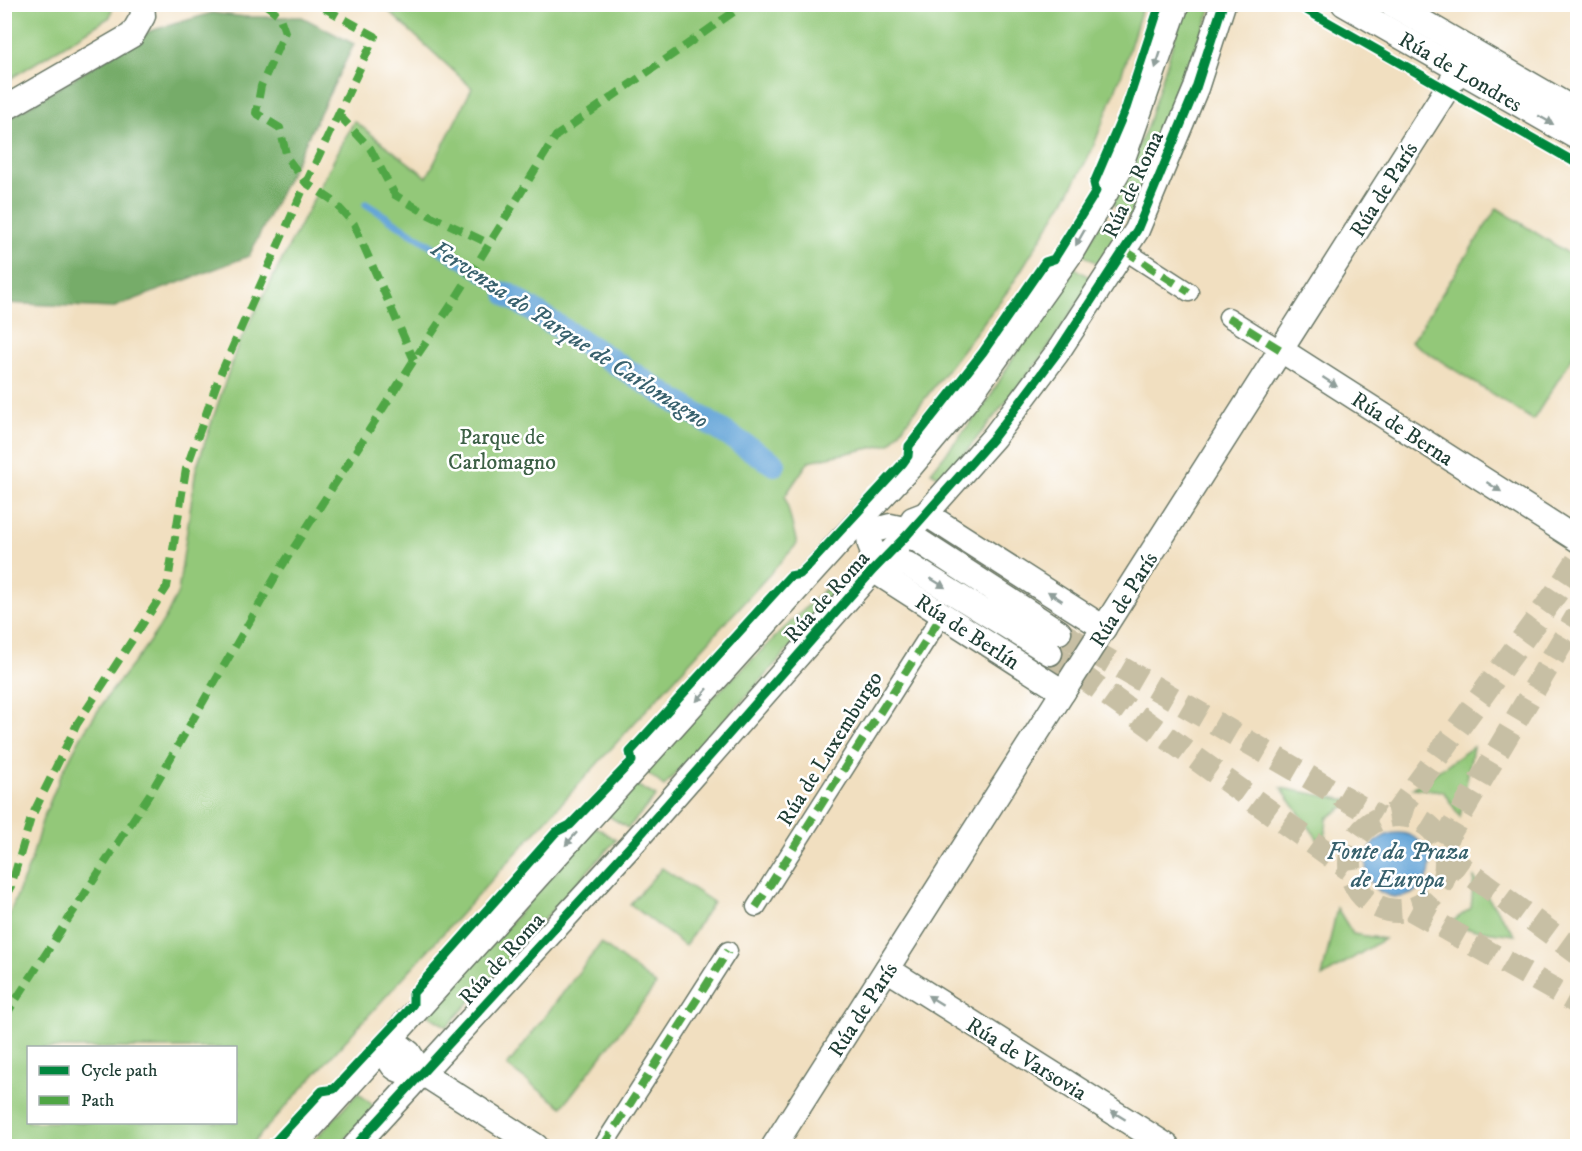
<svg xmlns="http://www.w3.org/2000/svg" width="1582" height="1151" viewBox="0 0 1582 1151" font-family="'IM FELL DW Pica',serif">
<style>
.green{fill:#93c879;stroke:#598256;stroke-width:1.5;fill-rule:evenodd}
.forest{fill:#76ac69;stroke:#4a744e;stroke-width:1.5}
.water{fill:#65a5d8;stroke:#427186;stroke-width:1.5}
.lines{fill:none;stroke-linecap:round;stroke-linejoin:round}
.stream{stroke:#65a5d8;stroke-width:7}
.canal{stroke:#65a5d8;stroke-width:24}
.minor-tunnel{stroke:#c7bfa4;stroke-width:24;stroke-dasharray:24 12;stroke-linecap:butt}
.pedestrian-casing{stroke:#687665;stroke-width:21}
.minor-casing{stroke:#687665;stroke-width:27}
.pedestrian{stroke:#fff;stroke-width:18}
.minor{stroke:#fff;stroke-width:24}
.quiet{stroke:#4fa644;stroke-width:8;stroke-dasharray:15 8;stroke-linecap:butt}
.cycleway-casing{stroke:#fff;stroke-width:13}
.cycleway{stroke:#00873e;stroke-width:9}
.oneway{fill:#8f9e9a}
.labels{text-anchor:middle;stroke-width:5;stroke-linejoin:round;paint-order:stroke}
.street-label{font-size:22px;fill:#1f3d34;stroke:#fff}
.park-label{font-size:22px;fill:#3c6045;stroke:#fff}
.water-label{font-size:24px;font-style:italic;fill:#38616d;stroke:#fff}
</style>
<rect width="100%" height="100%" fill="#fff"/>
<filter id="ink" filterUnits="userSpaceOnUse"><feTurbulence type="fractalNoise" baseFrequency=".0167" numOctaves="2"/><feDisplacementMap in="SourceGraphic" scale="12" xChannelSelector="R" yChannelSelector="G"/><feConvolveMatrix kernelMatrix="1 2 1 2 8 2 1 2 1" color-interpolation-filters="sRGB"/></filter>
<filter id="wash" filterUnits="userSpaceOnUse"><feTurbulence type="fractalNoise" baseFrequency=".008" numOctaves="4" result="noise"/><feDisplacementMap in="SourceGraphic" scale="24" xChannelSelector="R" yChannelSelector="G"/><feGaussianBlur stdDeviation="1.35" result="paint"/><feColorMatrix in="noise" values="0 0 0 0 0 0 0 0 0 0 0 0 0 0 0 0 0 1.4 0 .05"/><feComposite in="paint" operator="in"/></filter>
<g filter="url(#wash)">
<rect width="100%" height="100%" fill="#f1dfc0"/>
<g class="green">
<polygon points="5,4 113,4 113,5 110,17 5,82"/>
<path d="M382,5H1143L1122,73L1092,150L1070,191L1010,288L890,444L809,461L785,496L797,544L250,1146H5V925L31,861L42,821L61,775L82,735L107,697L142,652L165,619L178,592L196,469L237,347L354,121L427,177L472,88ZM28,1048H236V1122H28Z"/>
<polygon points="1185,5 1212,5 1169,133 1130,218 1112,203 1147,127"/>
<polygon points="1497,208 1577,259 1577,350 1533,420 1411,342"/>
<polygon points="1103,219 1124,232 1103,267 1082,254"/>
<polygon points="1074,267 1093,280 1042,357 944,479 931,472 987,402 1010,363"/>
<polygon points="825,589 836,596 728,717 664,786 645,771 702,708"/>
<polygon points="1473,747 1460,817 1443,791 1413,788"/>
<polygon points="636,785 656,796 628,828 607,815"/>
<polygon points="1281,788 1353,801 1327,818 1324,848"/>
<polygon points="596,827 616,840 447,1027 428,1015"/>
<polygon points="662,868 713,902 685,946 630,904"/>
<polygon points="1474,878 1515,935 1446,926 1471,908"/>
<polygon points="1337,908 1353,934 1384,939 1322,977"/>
<polygon points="601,943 656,985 562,1107 507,1066"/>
<polygon points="358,1093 375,1107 339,1146 309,1146"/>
</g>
<polygon class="forest" points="212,13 246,17 302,17 354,44 249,256 112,308 5,303 5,121 150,31"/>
<circle class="water" cx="1398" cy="865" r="32"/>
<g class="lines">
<polyline class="stream" points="366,204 507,294"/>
<polyline class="canal" points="507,294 774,464"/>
</g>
</g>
<g filter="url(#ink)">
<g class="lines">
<g class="minor-tunnel">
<polyline points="1059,632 1379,818"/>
<polyline points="1050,653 1349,869"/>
<circle cx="1398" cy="863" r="48"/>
<polyline points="1395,815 1556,593 1578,560"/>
<polyline points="1443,844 1578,615"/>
<polyline points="1446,856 1578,953"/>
<polyline points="1411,909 1578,1003"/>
</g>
<defs>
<g id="pedestrian">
<polyline points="1124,250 1189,292"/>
<polyline points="1228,317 1281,350"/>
<polyline points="756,907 942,615"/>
<polyline points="603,1146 728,951"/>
</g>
<g id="minor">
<polyline points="1344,4 1578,138"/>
<polyline points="1392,4 1578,112"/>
<polyline points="4,109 132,35 143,16 142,4"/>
<polyline points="1281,350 1578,540"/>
<polyline points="913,519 926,514 1104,628"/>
<polyline points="872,556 873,570 1063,692"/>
<path d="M1050,653L907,564C888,559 863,556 871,531L890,526L899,528L1059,632"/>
<polyline points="887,969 1167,1146"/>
<path d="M422,1073C397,1072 390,1071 386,1045L400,1046L409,1053L422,1073L536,1146"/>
<polyline points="294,1146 842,539 911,466 968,398 1071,253 1119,170 1177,4"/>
<polyline points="355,1146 635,841 873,570 908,534 994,437 1057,353 1137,230 1196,88 1223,4"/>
<polyline points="774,1146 1471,51"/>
</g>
</defs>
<use href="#pedestrian" class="pedestrian-casing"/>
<use href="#minor" class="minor-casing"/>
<use href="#pedestrian" class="pedestrian"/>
<use href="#minor" class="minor"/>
<g class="quiet">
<polyline points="265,4 279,15 285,32 261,86 256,113 280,128 287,158 306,183 332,200 354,224 414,360"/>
<polyline points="338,114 370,148 395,195 427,214 490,244"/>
<polyline points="1124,250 1189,292"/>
<polyline points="1228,317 1281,350"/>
<polyline points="4,899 11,886 31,818 77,724 167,587 186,469 220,375 306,183 375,36 317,4"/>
<polyline points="756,907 942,615"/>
<polyline points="4,1018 151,792 277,574 414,360 457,296 556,136 745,4"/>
<polyline points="603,1146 728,951"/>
</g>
<defs>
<g id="cycleway">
<polyline points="1296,4 1578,164"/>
<polyline points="271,1146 322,1091 334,1089 407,1011 413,1004 413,993 556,832 570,825 626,767 632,761 630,752 790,576 800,574 808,566 903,463 908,456 909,446 983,352 1045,262 1054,259 1092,198 1096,191 1094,183 1126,108 1160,4"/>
<polyline points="355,1146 635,841 873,570 908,534 994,437 1057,353 1137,230 1196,88 1223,4"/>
</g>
</defs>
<use href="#cycleway" class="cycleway-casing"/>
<use href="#cycleway" class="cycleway"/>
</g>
<defs><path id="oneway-solid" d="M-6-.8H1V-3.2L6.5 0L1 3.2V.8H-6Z" transform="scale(1.5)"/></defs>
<g class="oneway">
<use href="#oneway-solid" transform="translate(1158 60) rotate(108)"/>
<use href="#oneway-solid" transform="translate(1546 120) rotate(30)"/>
<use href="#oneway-solid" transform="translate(1080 238) rotate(120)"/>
<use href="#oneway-solid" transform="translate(1330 382) rotate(33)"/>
<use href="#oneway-solid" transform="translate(1494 487) rotate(33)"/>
<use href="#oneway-solid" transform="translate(938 583) rotate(32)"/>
<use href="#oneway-solid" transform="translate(1055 596) rotate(-147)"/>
<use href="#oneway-solid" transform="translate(702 695) rotate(132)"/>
<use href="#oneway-solid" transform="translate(571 839) rotate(132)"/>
<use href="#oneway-solid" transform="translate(935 1000) rotate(-148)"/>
<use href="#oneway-solid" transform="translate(1118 1115) rotate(-148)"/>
</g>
</g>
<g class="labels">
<g class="street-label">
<text transform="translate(1461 71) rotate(30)" y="8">Rúa de Londres</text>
<text transform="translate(1132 184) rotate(-65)" y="8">Rúa de Roma</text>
<text transform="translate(1383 189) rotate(-58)" y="8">Rúa de París</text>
<text transform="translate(1403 428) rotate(33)" y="8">Rúa de Berna</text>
<text transform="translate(826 596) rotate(-48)" y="8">Rúa de Roma</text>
<text transform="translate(1123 599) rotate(-58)" y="8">Rúa de París</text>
<text transform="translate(968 631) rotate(33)" y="8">Rúa de Berlín</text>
<text transform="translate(829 748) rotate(-58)" y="8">Rúa de Luxemburgo</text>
<text transform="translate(501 958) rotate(-48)" y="8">Rúa de Roma</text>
<text transform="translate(862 1009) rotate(-57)" y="8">Rúa de París</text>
<text transform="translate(1027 1058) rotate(32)" y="8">Rúa de Varsovia</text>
</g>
<g class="park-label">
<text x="502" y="444">Parque de<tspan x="502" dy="25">Carlomagno</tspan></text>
</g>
<g class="water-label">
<text transform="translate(570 334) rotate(33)" y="8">Fervenza do Parque de Carlomagno</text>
<text x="1398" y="859">Fonte da Praza<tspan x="1398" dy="28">de Europa</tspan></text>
</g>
</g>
<rect width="1582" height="1151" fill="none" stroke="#fff" stroke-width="24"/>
<rect x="27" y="1046" width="210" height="78" fill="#ffffff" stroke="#a5b1ae" stroke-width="1.5"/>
<rect x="39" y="1066" width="30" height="9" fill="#00873e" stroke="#a5b1ae" stroke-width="1.5"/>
<text x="81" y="1076" font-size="18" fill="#1f3d34">Cycle path</text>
<rect x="39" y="1096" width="30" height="9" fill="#4fa644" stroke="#a5b1ae" stroke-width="1.5"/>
<text x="81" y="1106" font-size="18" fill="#1f3d34">Path</text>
</svg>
